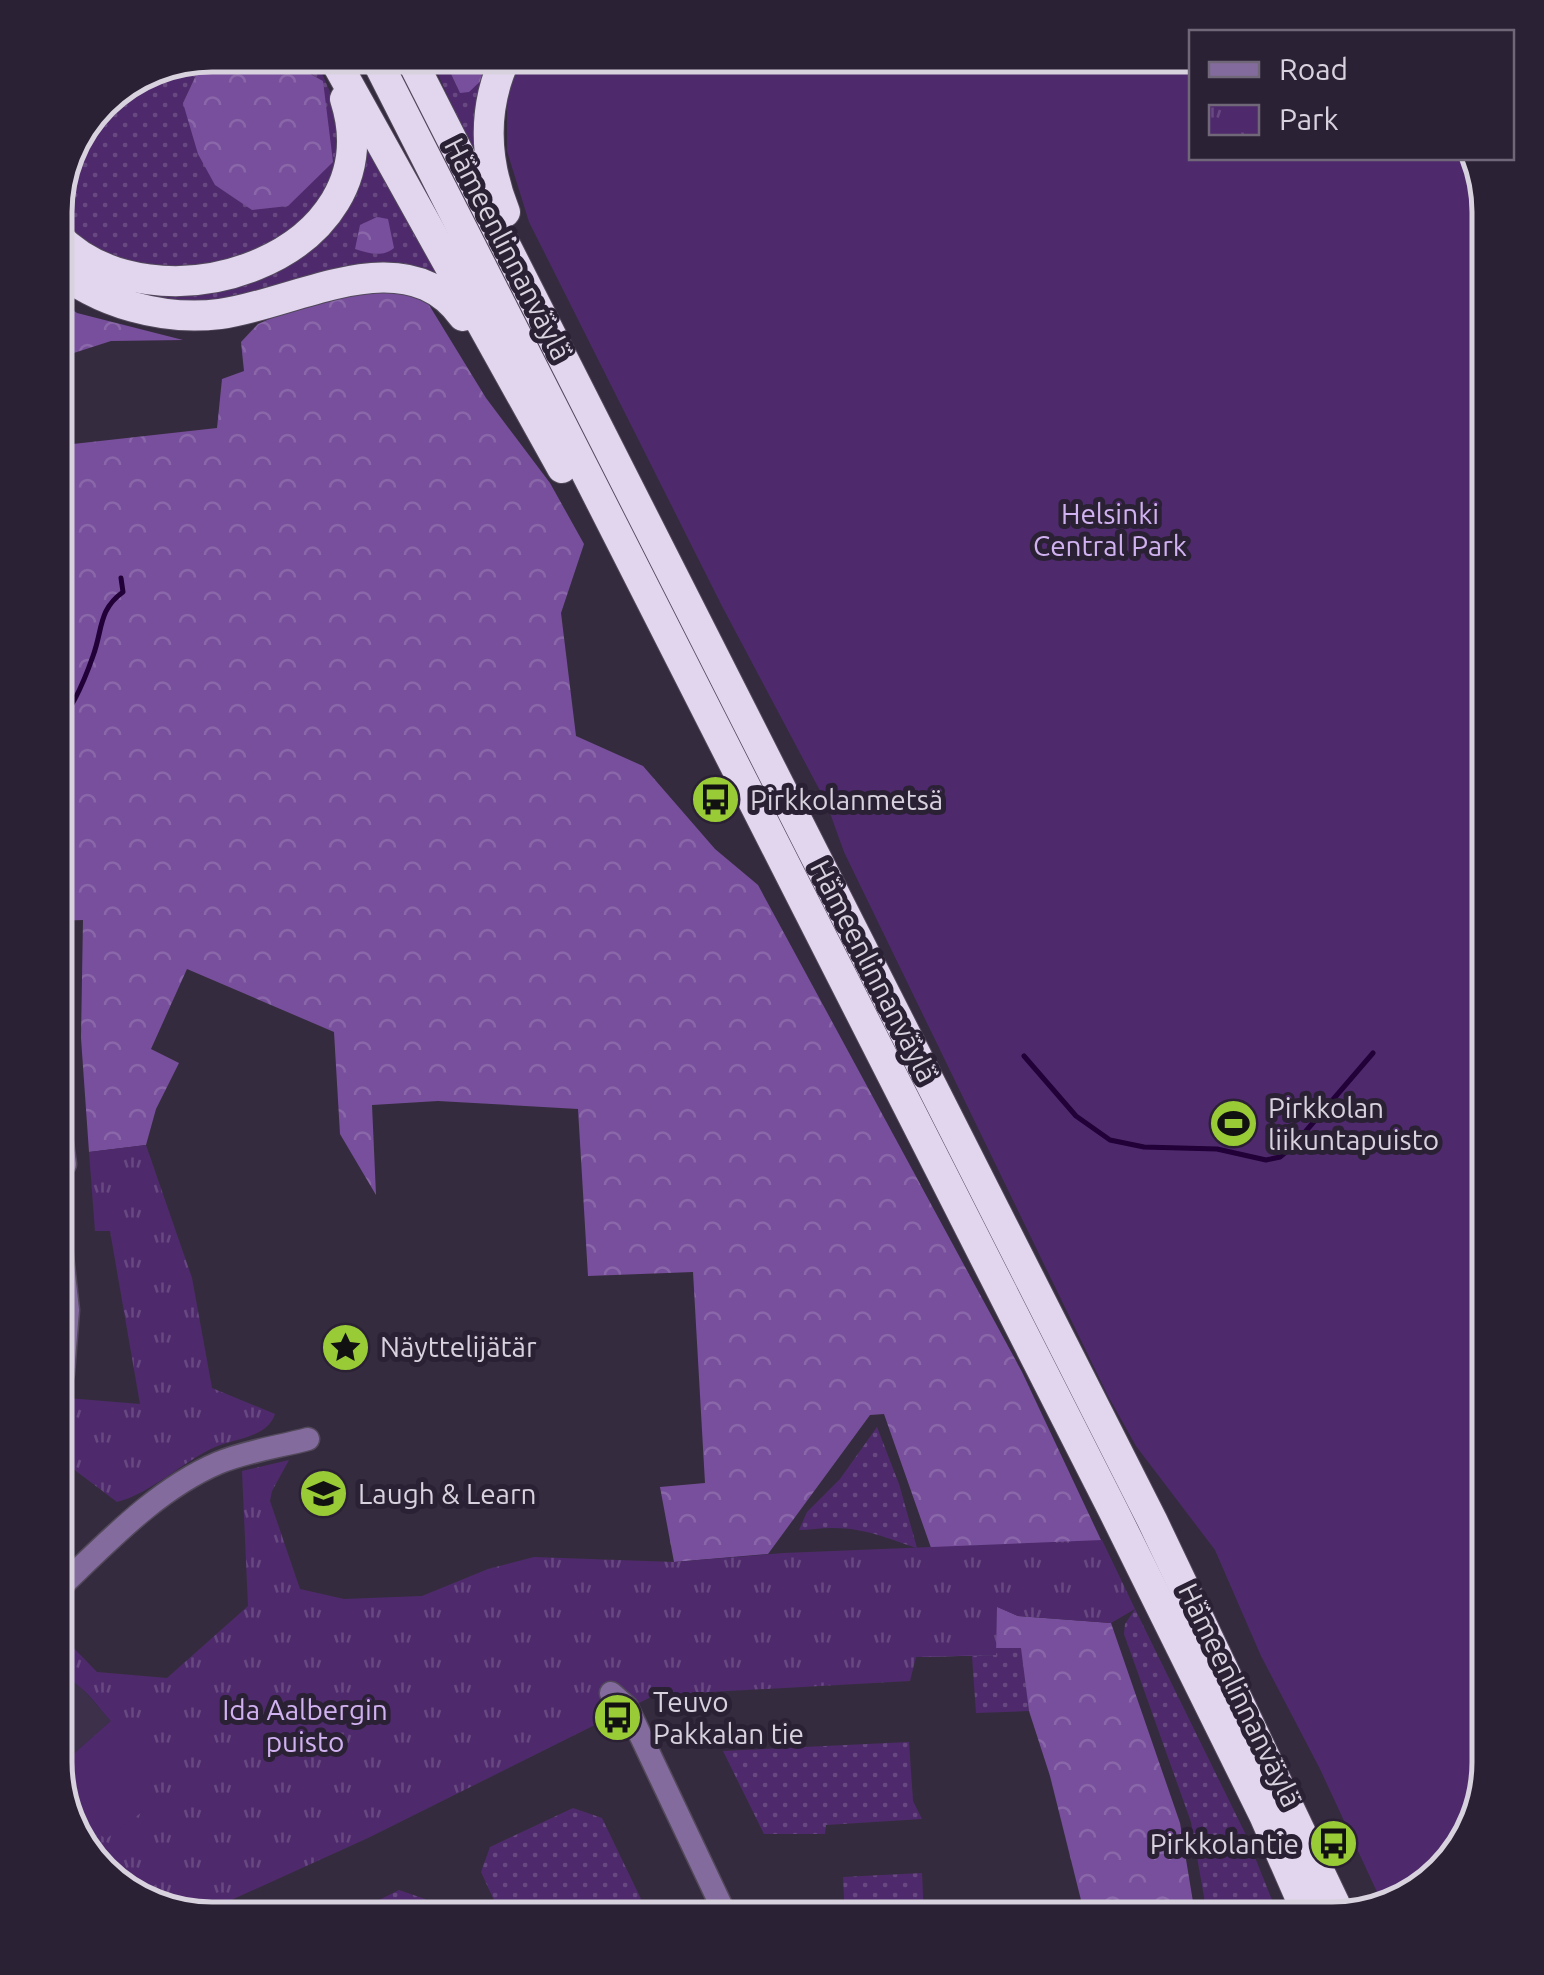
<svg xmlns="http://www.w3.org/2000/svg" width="1544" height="1975" viewBox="0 0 1544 1975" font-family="Ubuntu,sans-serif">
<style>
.built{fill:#3d304a}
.grass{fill:url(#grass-dots)}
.forest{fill:url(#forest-crowns)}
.park{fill:url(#park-tufts)}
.garden{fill:#4e2a6c}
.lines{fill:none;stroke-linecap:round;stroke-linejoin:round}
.stream{stroke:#210137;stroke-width:5}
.minor-casing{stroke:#52495b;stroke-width:25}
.highway-casing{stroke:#52495b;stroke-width:32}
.minor{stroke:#846b9e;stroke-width:22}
.highway{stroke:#e2d6ef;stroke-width:30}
.labels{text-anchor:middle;stroke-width:10;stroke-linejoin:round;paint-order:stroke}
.street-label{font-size:28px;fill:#d8d2de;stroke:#2b2134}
.park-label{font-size:28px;fill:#d1b2f1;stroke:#2b2134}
.poi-label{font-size:28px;fill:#d8d2de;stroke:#2b2134;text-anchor:start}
.rim{fill:none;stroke:#d8d2de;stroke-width:5}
</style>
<defs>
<pattern id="grass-dots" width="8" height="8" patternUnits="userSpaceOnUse" patternTransform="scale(2.5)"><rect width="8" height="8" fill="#4e2a6c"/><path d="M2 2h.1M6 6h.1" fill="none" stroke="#674881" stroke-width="1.8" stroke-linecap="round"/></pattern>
<pattern id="forest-crowns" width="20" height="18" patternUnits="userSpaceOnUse" patternTransform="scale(2.5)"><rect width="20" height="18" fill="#784f9c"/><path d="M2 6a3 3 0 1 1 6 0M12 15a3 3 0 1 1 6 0" fill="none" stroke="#8a67a9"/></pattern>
<pattern id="park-tufts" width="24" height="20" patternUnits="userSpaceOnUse" patternTransform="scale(2.5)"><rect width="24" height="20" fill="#4e2a6c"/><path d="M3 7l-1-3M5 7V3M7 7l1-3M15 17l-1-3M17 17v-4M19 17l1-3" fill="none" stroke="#674881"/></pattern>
</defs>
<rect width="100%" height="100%" fill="#352b3e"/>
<polygon class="built" points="55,1675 64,1676 80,1686 111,1721 57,1769"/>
<g class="grass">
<polygon points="286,55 314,55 343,122 327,196 274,244 204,269 132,266 67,233 55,218 55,202 108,94 204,58 183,103 323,81 296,66"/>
<polygon points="429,55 442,55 460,93 488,74 479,151 473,151"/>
<polygon points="364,142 445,283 203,306 135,298 55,247 188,288 348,205 361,173"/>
<path d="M877,1427L899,1484L917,1548C889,1539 863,1527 831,1528C820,1528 810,1530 799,1530L807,1512L840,1479Z"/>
<polygon points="1135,1609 1246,1835 1280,1920 1208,1920 1191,1822 1124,1634 1125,1624"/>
<polygon points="996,1648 1022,1648 1029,1711 976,1713 972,1656 995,1655"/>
<polygon points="909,1742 913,1801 922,1819 826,1825 825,1834 764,1834 723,1751"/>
<polygon points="573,1808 602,1818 641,1899 598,1920 503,1920 481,1872 490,1847"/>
<polygon points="922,1873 924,1920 845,1920 843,1877"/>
<polygon points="399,1890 425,1899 435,1920 360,1920 381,1911 377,1901"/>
</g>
<g class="forest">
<polygon points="212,55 286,55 296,66 323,81 333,162 288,206 252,210 215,185 198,154 183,103 204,58"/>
<polygon points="442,55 485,55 491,63 488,74 469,92 460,93"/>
<path d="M377,217L388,219L394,248C382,258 368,253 355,249L360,225Z"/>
<polygon points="378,292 401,293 426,300 486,398 550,483 584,544 561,613 576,736 643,766 715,849 758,885 1022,1372 1126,1593 936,1562 884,1414 870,1415 768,1554 674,1562 660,1487 705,1483 693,1272 588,1276 578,1109 438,1101 372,1105 376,1195 340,1134 334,1032 187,969 151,1049 179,1063 156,1109 146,1145 89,1152 81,1038 83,920 55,921 55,446 217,428 222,379 244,371 241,342 258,324 274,317 349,296"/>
<polygon points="55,297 77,313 183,340 111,341 55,359"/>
<polygon points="933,1578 1018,1616 1111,1623 1180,1823 1196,1920 1086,1920 1050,1776 1029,1711 1021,1648 996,1648 996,1655 922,1657"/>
</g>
<g class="park">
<path d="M146,1145L192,1278L212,1388L275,1414C267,1438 235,1438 215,1447C182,1462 152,1493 117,1502L68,1465L55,1462V1397L140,1404L110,1231H95L89,1152Z"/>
<path d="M289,1460L272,1491L270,1501L300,1589L344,1599L422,1596L488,1569L534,1557L674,1562L784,1553L1102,1540L1135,1609L1111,1623L1018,1616L997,1607L996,1655L916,1657L910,1681L655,1695L368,1838L198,1915L199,1919L134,1899L81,1850L57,1769L111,1721C95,1704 80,1678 55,1675V1629L97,1672L167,1678L248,1606L242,1471Z"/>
</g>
<g class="garden">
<polygon points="526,55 1191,55 1192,158 1472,158 1489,212 1489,1763 1468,1841 1419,1894 1387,1903 1377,1892 1320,1769 1261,1656 1215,1550 1136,1446 1108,1396 844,852 826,802 723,608 529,222 507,151 507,108 511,79"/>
<path d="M111,1721C141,1753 161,1763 146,1809L106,1839L70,1813L57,1769Z"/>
</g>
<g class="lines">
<g class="stream">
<path d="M55,728C72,710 85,679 93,656C103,629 98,610 123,592L121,578"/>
<polyline points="1024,1056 1076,1116 1110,1140 1144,1147 1217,1149 1266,1160 1280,1157 1293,1146 1373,1053"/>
</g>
<defs>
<g id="minor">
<polyline points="55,1174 65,1164 55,1094"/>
<polyline points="55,1404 63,1373 68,1310 55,1192"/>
<polyline points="55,1488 57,1500"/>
<path d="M55,1592C105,1545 155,1490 218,1463C247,1451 278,1447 308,1439"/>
<polyline points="611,1693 627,1707 728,1920"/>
</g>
<g id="highway">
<polyline points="332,55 562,468"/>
<polyline points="374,55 1114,1512 1264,1815 1310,1920"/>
<polyline points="409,55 1152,1520 1341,1917"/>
<path d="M505,212C484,160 482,106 507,55"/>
<path d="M55,234C153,339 396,257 345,99"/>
<path d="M55,266C98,304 165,321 220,314C296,304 405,236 463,316"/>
</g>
</defs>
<use href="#minor" class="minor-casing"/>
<use href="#highway" class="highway-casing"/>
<use href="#minor" class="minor"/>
<use href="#highway" class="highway"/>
</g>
<defs>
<symbol id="bus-disc" viewBox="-11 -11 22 22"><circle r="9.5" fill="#98cb36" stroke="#2b2134"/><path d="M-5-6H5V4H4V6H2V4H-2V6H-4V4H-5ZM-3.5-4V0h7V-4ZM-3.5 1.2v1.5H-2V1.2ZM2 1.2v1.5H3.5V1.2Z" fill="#111"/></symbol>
<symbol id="stadium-disc" viewBox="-11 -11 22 22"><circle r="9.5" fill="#98cb36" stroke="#2b2134"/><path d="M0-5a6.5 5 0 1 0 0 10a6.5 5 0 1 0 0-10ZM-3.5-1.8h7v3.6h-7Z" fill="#111"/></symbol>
<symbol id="sight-disc" viewBox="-11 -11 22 22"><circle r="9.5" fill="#98cb36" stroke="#2b2134"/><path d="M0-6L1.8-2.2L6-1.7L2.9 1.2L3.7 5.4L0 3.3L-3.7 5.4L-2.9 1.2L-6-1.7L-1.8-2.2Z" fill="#111"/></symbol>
<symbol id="school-disc" viewBox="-11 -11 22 22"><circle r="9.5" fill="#98cb36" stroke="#2b2134"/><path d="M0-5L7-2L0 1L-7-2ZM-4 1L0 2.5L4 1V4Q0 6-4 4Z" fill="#111"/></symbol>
</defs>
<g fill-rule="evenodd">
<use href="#bus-disc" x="688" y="772" width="55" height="55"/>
<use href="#stadium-disc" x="1206" y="1096" width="55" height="55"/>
<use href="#sight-disc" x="318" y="1320" width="55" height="55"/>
<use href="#school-disc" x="296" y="1466" width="55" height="55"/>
<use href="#bus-disc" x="590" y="1690" width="55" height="55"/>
<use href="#bus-disc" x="1306" y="1816" width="55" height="55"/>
</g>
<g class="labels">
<g class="street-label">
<text transform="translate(508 249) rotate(63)" y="10">Hämeenlinnanväylä</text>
<text transform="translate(874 971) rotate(63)" y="10">Hämeenlinnanväylä</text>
<text transform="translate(1240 1695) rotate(64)" y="10">Hämeenlinnanväylä</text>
</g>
<g class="park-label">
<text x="1110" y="524">Helsinki<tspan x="1110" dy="32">Central Park</tspan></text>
<text x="305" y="1720">Ida Aalbergin<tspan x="305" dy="32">puisto</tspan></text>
</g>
<g class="poi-label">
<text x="750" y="810">Pirkkolanmetsä</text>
<text x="1268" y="1118">Pirkkolan<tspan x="1268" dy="32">liikuntapuisto</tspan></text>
<text x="380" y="1357">Näyttelijätär</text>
<text x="358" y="1504">Laugh &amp; Learn</text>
<text x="653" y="1712">Teuvo<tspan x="653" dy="32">Pakkalan tie</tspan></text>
<text x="1299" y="1854" text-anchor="end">Pirkkolantie</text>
</g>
</g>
<path d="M0 0H1544V1975H0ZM212 72H1332A140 140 0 0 1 1472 212V1762A140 140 0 0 1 1332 1902H212A140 140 0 0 1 72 1762V212A140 140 0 0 1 212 72Z" fill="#2b2134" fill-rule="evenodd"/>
<path class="rim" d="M212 72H1332A140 140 0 0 1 1472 212V1762A140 140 0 0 1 1332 1902H212A140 140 0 0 1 72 1762V212A140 140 0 0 1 212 72Z"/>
<rect x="1189" y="30" width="325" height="130" fill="#2b2134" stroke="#706878" stroke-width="2.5"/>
<rect x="1209" y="62" width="50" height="15" fill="#846b9e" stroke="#706878" stroke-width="2.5"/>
<text x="1279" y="80" font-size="30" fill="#d8d2de">Road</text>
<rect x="1209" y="105" width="50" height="30" fill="url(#park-tufts)" stroke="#706878" stroke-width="2.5"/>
<text x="1279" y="130" font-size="30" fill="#d8d2de">Park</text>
</svg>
